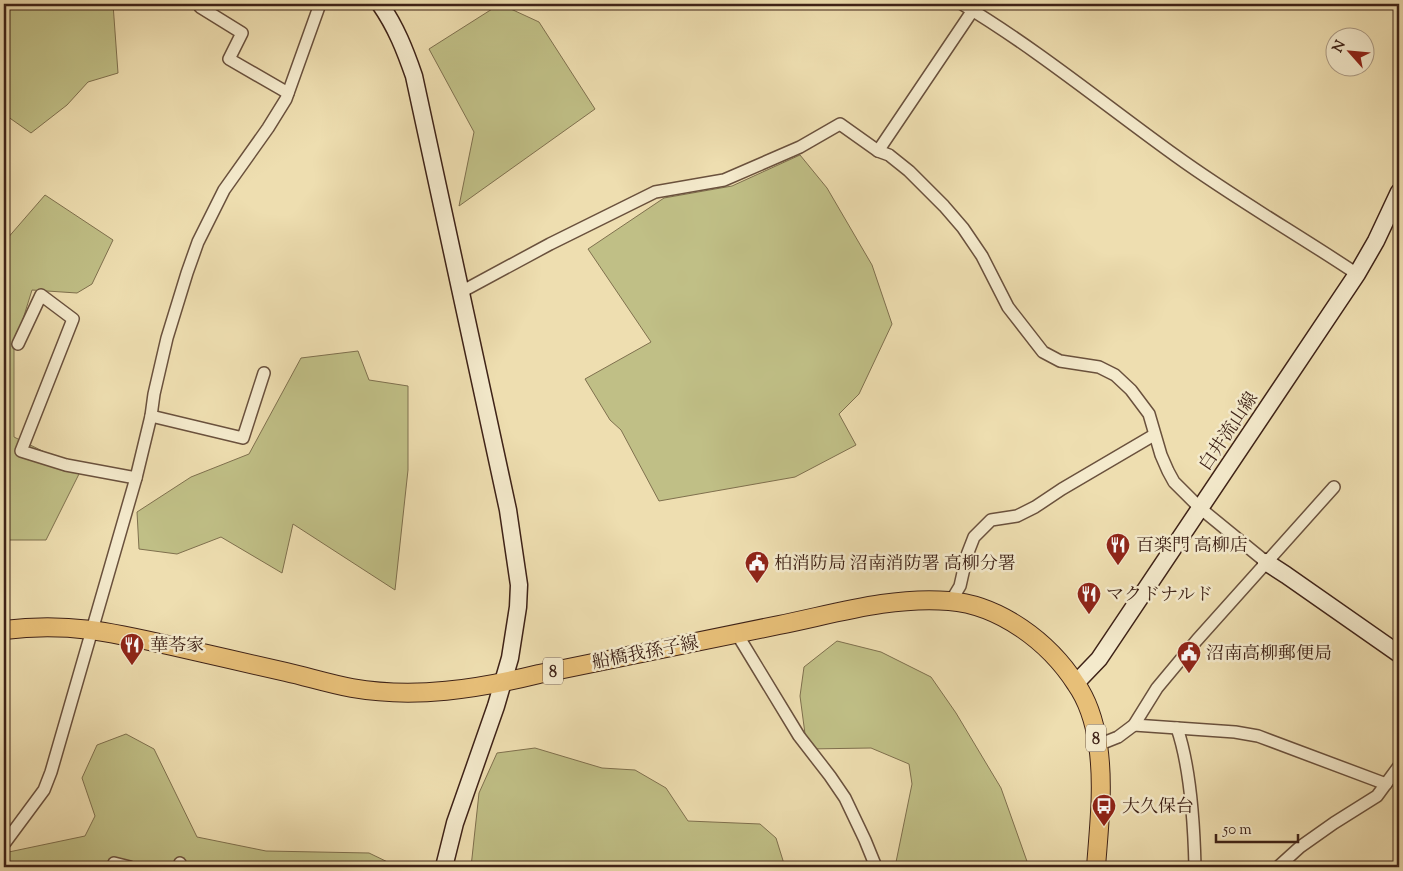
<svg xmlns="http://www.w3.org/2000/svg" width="1403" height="871" viewBox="0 0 1403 871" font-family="'Sorts Mill Goudy','Noto Serif JP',serif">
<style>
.green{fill:#c0bf86;stroke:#7f704e}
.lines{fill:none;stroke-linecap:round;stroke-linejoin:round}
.street-casing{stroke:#6a513d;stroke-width:14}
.secondary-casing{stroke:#3e2217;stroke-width:19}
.primary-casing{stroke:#3e2217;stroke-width:20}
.street{stroke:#f4eacc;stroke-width:11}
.secondary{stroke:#f4eacc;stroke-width:16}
.primary{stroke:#e7bf78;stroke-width:18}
.labels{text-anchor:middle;stroke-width:5;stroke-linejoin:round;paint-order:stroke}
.shield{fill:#f4eacc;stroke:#755e4d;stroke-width:1}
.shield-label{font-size:16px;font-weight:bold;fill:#3e2217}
.street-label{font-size:18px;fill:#3e2217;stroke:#f4eacc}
.poi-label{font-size:18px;fill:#3e2217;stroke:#f4eacc;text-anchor:start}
</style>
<rect width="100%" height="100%" fill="#eedeb0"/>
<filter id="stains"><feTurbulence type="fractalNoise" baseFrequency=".004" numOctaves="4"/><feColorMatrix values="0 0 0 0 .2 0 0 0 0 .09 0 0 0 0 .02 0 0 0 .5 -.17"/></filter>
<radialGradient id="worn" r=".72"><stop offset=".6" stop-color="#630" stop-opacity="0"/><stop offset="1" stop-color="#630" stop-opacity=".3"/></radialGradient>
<g class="green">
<polygon points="4,4 113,4 118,73 88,82 67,105 31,133 4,114"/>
<polygon points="500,4 539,22 595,109 459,206 474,132 429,49"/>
<polygon points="800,155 827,188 872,265 892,324 859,394 839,414 856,445 795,477 659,501 621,430 610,420 585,379 651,342 588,249 664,198 732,186"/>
<polygon points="45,195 113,240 92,284 77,293 32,290 14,348 14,437 81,470 46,540 4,540 4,239 6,240"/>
<polygon points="358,351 369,380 408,386 408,470 395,590 293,524 282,573 221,537 177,554 139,549 137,512 191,477 249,454 301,358"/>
<polygon points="837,641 881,652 931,677 956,713 1001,788 1029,867 895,867 912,784 909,764 871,748 807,749 800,696 804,667"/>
<polygon points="126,734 154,749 197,837 266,851 369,853 398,867 4,867 4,853 85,836 95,816 82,778 97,745"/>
<polygon points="535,748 602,768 635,770 666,788 688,821 760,824 776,838 785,867 471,867 479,793 497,753"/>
</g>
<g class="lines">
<defs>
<g id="street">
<polyline points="202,4 200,7 242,33 229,59 288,93"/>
<path d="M962,4C1037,49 1105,105 1176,156C1234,198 1297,234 1357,274"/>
<polyline points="878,151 973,10"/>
<polyline points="461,292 550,244 655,192 724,180 800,147 840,124 878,151 889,155 909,171 944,206 963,228 982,256 1008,307 1043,352 1060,361 1099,367 1115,375 1131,390 1149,414 1161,455 1168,471 1174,482 1200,508 1266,562"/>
<polyline points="18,344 41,295 73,319 21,451 66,465 136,478"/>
<polyline points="151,416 243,438 264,373"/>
<polyline points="951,601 960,586 967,555 974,537 991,520 1017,516 1035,507 1062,489 1154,435"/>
<polyline points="737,634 799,736 830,776 845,798 865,840 876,867"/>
<polyline points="1134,725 1235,732 1258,736 1386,784"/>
<path d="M1177,728C1191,769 1194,824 1195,867"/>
<polyline points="1098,745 1118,737 1134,725 1157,688 1197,640 1334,487"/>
<polyline points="4,844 44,790 51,772 136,478 151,416 154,394 167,338 187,273 198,242 224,190 268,128 286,99 320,4"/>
<polyline points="113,867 114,863 130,867"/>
<polyline points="179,867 180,863"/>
<polyline points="1278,867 1300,847 1334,823 1377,796 1399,766"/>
</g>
<g id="secondary">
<path d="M380,4C396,27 405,50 414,76L508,510L519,585L518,607L510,658L496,706L455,823L444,867"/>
<polyline points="1266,562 1286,575 1399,654"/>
<polyline points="1076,683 1099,659 1357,274 1376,241 1399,192"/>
</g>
<path id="primary" d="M4,630C67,622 111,632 172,646C210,655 248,663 286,672C308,677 330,684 352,688C415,699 478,689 539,674C619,658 699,641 779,625C834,614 892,596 949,601C1000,605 1049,642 1076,684C1088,701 1095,725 1098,745C1104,785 1099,827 1096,867"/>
</defs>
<use href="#street" class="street-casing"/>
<use href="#secondary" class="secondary-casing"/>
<use href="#primary" class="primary-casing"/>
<use href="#street" class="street"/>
<use href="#secondary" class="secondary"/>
<use href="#primary" class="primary"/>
</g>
<defs>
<symbol id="restaurant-pin" viewBox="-11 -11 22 30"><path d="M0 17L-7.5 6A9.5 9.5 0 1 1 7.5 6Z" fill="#8f2418" stroke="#f4eacc"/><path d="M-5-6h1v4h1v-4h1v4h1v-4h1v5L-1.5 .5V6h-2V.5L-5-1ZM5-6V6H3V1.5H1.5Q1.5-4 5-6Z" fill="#fff"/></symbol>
<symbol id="civic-pin" viewBox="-11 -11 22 30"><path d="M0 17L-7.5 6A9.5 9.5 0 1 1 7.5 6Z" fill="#8f2418" stroke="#f4eacc"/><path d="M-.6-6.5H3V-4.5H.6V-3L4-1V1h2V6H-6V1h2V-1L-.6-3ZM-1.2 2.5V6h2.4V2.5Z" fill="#fff"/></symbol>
<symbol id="bus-pin" viewBox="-11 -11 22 30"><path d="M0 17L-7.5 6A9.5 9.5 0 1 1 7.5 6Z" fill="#8f2418" stroke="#f4eacc"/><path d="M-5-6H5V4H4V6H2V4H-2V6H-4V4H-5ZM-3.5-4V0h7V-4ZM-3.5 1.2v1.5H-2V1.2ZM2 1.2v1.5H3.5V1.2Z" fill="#fff"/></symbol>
</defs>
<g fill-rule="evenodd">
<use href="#restaurant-pin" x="1104" y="531" width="28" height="38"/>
<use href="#civic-pin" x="743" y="549" width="28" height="38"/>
<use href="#restaurant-pin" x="1075" y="580" width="28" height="38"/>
<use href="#restaurant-pin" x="118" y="631" width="28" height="38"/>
<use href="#civic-pin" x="1175" y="639" width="28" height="38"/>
<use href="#bus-pin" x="1090" y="792" width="28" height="38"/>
</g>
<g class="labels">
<g class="shield">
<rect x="543" y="657.5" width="20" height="27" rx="4"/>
<rect x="1086" y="724.5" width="20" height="27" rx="4"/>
</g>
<g class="shield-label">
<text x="553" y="677">8</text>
<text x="1096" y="744">8</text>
</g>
<g class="street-label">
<text transform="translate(1228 431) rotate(-56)" y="6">白井流山線</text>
<text transform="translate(645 652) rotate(-11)" y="6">船橋我孫子線</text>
</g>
<g class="poi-label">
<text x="1136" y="551">百楽門 高柳店</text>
<text x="774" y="569">柏消防局 沼南消防署 高柳分署</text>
<text x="1106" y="600">マクドナルド</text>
<text x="150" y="651">華苓家</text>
<text x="1206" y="659">沼南高柳郵便局</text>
<text x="1122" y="812">大久保台</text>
</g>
</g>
<rect width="1403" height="871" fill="none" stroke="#eedeb0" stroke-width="20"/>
<rect x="5" y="5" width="1393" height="861" fill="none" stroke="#3e2217" stroke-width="2.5"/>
<rect x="10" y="10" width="1383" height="851" fill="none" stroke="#3e2217"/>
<g transform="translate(1350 52) rotate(297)"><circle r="24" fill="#f4eacc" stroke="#ab9a84"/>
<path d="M0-4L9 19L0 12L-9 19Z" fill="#8f2418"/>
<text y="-8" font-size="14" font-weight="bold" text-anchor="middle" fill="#3e2217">N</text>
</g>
<path d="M1216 834v8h82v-8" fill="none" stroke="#3e2217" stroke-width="2.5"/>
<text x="1223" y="834" font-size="15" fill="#3e2217" stroke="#f4eacc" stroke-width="4" paint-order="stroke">50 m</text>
<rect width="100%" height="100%" filter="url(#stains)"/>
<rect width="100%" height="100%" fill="url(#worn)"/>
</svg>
